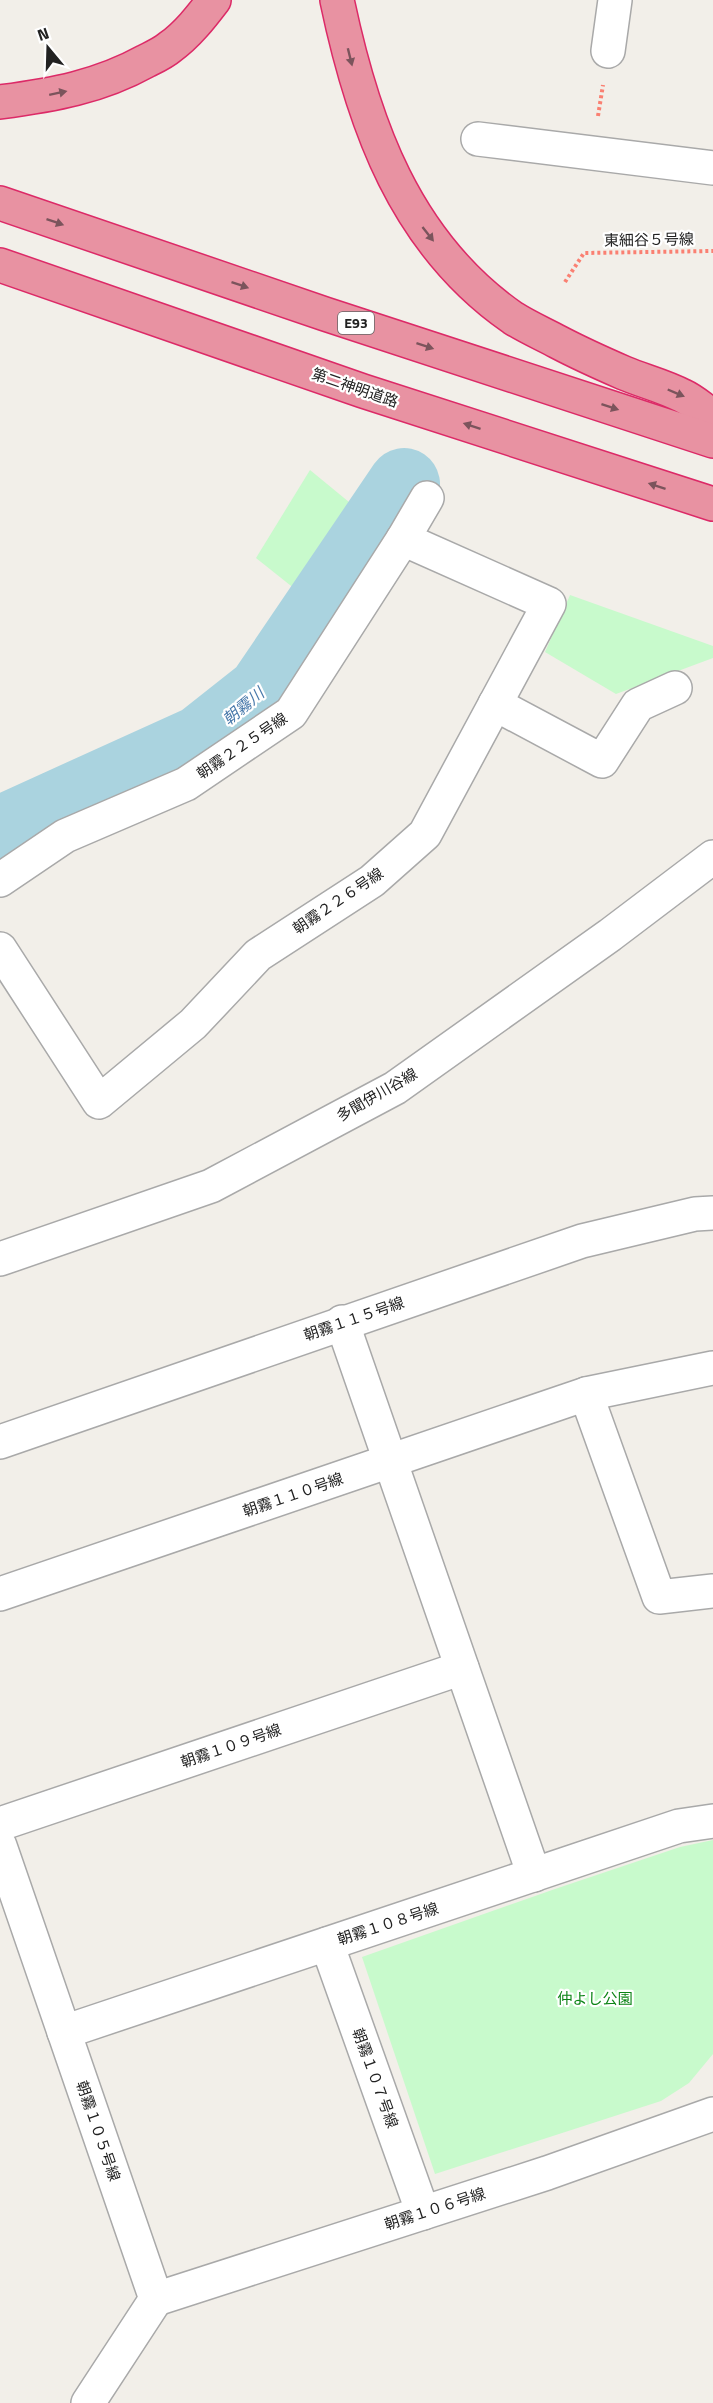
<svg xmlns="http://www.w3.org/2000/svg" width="713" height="2403" viewBox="0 0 713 2403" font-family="'Titillium Web','Noto Sans JP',sans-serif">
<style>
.park{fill:#c8facc}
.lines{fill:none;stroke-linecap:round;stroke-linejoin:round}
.river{stroke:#aad3df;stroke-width:72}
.minor-casing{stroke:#a9a9a9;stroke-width:36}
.highway-casing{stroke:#dc2a67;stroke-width:36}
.path{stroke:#fa8072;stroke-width:4;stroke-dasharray:3 3;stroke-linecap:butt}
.minor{stroke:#fff;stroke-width:33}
.highway{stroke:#e892a2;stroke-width:33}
.oneway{fill:#7b545c}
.labels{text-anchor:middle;stroke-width:4.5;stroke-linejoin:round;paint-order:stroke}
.shield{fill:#fff;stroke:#646464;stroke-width:1.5}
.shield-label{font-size:14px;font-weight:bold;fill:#222}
.street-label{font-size:15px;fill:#222;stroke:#fff}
.park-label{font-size:15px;fill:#0c8416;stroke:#fff}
.water-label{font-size:16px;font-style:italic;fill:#4a7aab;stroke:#fff}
</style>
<rect width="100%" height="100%" fill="#f2efe9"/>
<g class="park">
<polygon points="310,470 366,516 310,601 256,558"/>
<polygon points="570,595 713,646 713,658 616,694 545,652"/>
<polygon points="713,1840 713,2054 689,2083 661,2101 435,2174 362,1957 555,1889 680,1847"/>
</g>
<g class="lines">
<polyline class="river" points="0,834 7,829 201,741 263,692 404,484"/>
<defs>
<g id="minor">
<polyline points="608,51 615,0"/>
<polyline points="478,139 713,168"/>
<polyline points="495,704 602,761 638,705 675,688"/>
<polyline points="0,880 65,836 186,784 291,713 403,539 427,498"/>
<polyline points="0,949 99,1102 193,1024 258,955 372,881 425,834 549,604 403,539"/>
<polyline points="0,1259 211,1186 395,1088 610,935 713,857"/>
<polyline points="342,1322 534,1875"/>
<polyline points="586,1394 659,1597 713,1591"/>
<polyline points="0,1442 582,1241 695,1214 713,1213"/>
<polyline points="0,1594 586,1394 713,1368"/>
<polyline points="0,1824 462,1668"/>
<polyline points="0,1846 156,2299 88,2403"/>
<polyline points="327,1944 423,2213"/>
<polyline points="64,2032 679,1826 713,1821"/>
<polyline points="156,2299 547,2173 713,2114"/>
</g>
<g id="highway">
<path d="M337,0C363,124 405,243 513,318C527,327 543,334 558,342C579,353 601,363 624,373C643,381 664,386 683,396C694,401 703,410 713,416"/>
<path d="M0,102C53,95 99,87 146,61C154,57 163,53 170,47C187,35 201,17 214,0"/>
<polyline points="0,203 325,314 713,441"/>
<polyline points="0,265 363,391 713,504"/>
</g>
</defs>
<use href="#minor" class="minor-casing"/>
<use href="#highway" class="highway-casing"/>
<g class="path">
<polyline points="598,116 603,85"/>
<polyline points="565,282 584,253 713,251"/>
</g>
<use href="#minor" class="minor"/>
<use href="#highway" class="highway"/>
</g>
<defs><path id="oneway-solid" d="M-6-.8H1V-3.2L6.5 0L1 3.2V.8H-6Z" transform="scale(1.5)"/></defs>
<g class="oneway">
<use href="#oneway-solid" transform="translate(350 57) rotate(76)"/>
<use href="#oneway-solid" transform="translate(58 93) rotate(-12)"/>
<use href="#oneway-solid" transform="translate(55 222) rotate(19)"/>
<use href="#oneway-solid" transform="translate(428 234) rotate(52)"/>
<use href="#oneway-solid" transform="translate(240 285) rotate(19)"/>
<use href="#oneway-solid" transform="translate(425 346) rotate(18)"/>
<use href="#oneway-solid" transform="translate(676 393) rotate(23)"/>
<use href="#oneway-solid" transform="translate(610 407) rotate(18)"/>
<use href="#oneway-solid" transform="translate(472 426) rotate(-162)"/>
<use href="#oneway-solid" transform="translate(657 486) rotate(-162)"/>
</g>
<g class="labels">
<rect class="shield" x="338" y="312" width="36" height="22" rx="4.5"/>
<g class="shield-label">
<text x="356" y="328">E93</text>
</g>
<g class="street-label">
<text transform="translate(649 240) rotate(-1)" y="5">東細谷５号線</text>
<text transform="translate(355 388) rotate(19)" y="5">第二神明道路</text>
<text transform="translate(242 746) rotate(-34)" y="5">朝霧２２５号線</text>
<text transform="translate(338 901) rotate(-34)" y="5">朝霧２２６号線</text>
<text transform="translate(377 1095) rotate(-30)" y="5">多聞伊川谷線</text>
<text transform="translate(354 1319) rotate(-19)" y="5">朝霧１１５号線</text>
<text transform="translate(293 1495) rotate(-19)" y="5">朝霧１１０号線</text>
<text transform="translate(231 1746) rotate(-19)" y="5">朝霧１０９号線</text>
<text transform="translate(388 1924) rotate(-18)" y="5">朝霧１０８号線</text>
<text transform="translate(375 2078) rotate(70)" y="5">朝霧１０７号線</text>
<text transform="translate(98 2131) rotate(71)" y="5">朝霧１０５号線</text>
<text transform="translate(435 2209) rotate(-18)" y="5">朝霧１０６号線</text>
</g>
<g class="park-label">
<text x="595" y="2004">仲よし公園</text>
</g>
<g class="water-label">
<text transform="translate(243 706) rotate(-40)" y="6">朝霧川</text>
</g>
</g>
<g transform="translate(48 48) rotate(341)" stroke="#ffffff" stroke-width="4.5" paint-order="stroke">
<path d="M0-4.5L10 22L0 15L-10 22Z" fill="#222222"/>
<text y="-9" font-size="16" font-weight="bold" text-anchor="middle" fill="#222222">N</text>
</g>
</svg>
